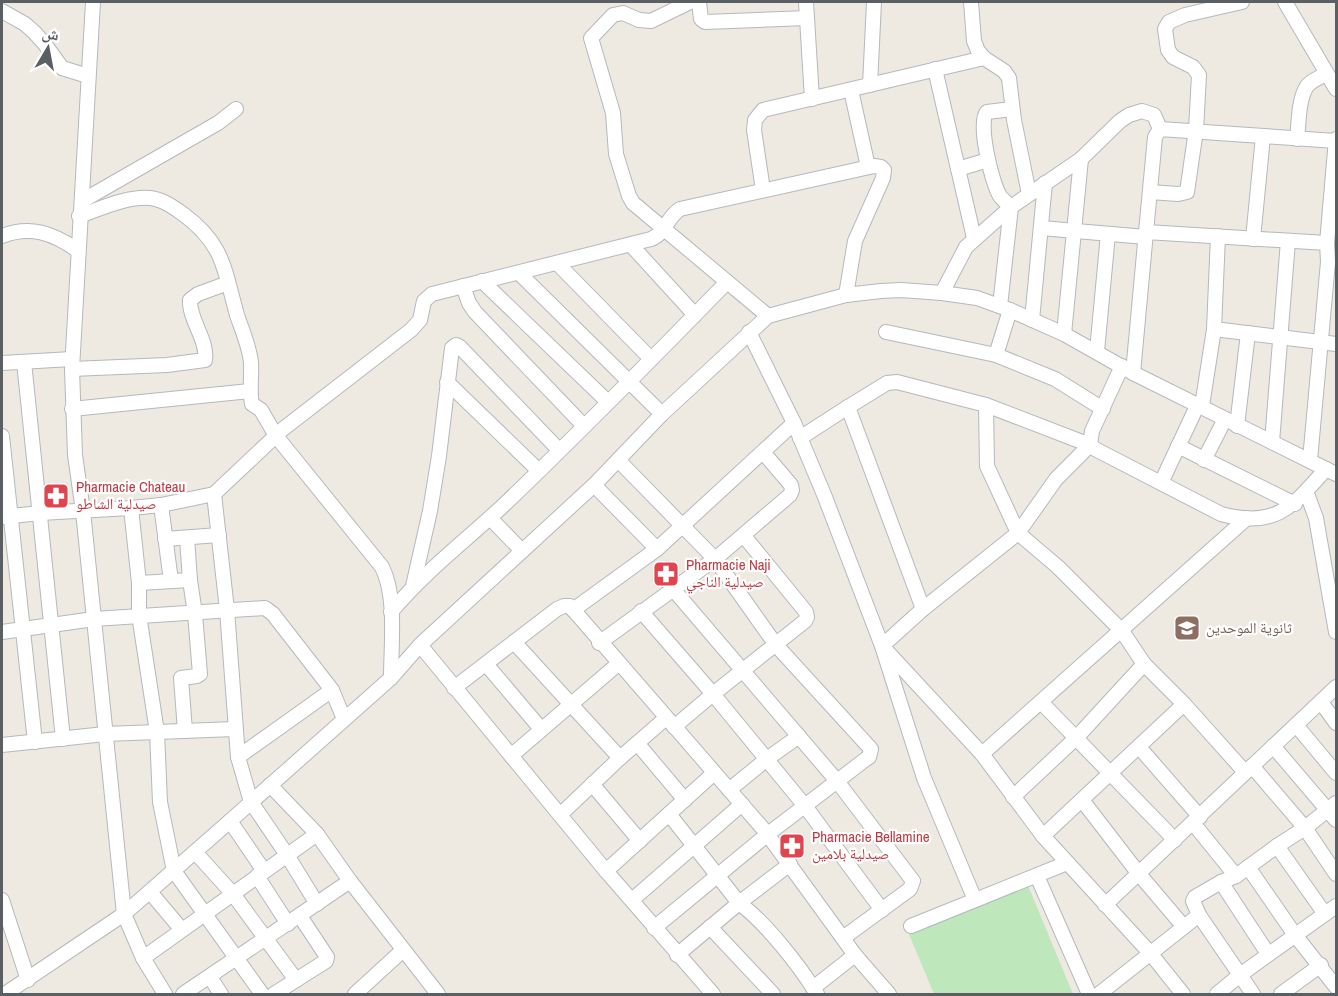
<svg xmlns="http://www.w3.org/2000/svg" width="1338" height="996" viewBox="0 0 1338 996" font-family="'Archivo Narrow','Noto Naskh Arabic',sans-serif">
<style>
.green{fill:#bfe7bc}
.lines{fill:none;stroke-linecap:round;stroke-linejoin:round}
.minor-casing{stroke:#b4b8bd;stroke-width:16}
.minor{stroke:#fff;stroke-width:14}
.labels{text-anchor:middle;stroke-width:4.5;stroke-linejoin:round;paint-order:stroke}
.health-label{font-size:15px;fill:#be3a42;stroke:#fff;text-anchor:start}
.education-label{font-size:15px;fill:#785e54;stroke:#fff;text-anchor:start}
</style>
<rect width="100%" height="100%" fill="#eeeae1"/>
<polygon class="green" points="1027,883 1073,994 934,994 908,932"/>
<g class="lines">
<defs>
<g id="minor">
<polyline points="93,2 72,369 75,455 83,511 124,914 143,958 165,994"/>
<polyline points="690,2 651,21 639,20 623,13 613,15 591,38 613,113 616,154 629,196 633,203 768,316"/>
<polyline points="699,2 701,19 705,22 807,18"/>
<polyline points="806,2 812,99"/>
<polyline points="971,2 974,41 978,51 984,58 1004,71 1009,78 1014,120 1029,194"/>
<polyline points="1285,2 1336,89"/>
<polyline points="2,11 25,24 34,32 44,43 62,68 88,76"/>
<polyline points="935,69 974,238"/>
<polyline points="870,85 874,2"/>
<polyline points="851,90 868,167"/>
<path d="M1297,139C1299,123 1298,100 1307,86C1312,80 1320,77 1327,74"/>
<polyline points="958,169 988,160"/>
<polyline points="763,190 754,130 755,120 763,110 984,58"/>
<polyline points="1150,192 1178,194 1187,192 1196,130 1199,75 1193,67 1173,57 1168,50 1165,29 1169,22 1185,15 1242,2"/>
<polyline points="82,201 218,123 236,109"/>
<path d="M79,216C100,209 127,196 150,198C162,199 173,207 183,214C224,244 224,269 237,315C242,330 250,348 251,363C252,377 249,390 252,404L261,410L276,436L382,567C397,597 391,644 391,678"/>
<polyline points="1041,228 1146,237"/>
<polyline points="1146,232 1155,137 1160,129 1336,141"/>
<path d="M2,236C30,225 53,233 77,250"/>
<polyline points="1253,239 1263,136"/>
<polyline points="1327,243 1336,139"/>
<polyline points="631,245 695,315"/>
<polyline points="557,263 651,359"/>
<polyline points="519,273 662,414"/>
<polyline points="482,281 608,402"/>
<polyline points="463,286 469,303 475,312 584,426"/>
<polyline points="942,293 966,247 1011,207 1081,159 1120,121 1129,115 1142,111 1154,115 1160,129"/>
<path d="M1000,306L1011,207C1007,203 1003,200 1000,196C992,184 977,122 987,112L1012,109"/>
<polyline points="1032,320 1045,183"/>
<polyline points="1214,329 1336,344"/>
<polyline points="749,332 794,423 825,497 882,646 924,778 975,900"/>
<polyline points="886,332 996,355 1055,379 1103,409"/>
<polyline points="1064,334 1081,159"/>
<polyline points="1097,351 1108,234"/>
<polyline points="996,355 1010,310"/>
<polyline points="24,362 63,739"/>
<polyline points="2,363 72,359"/>
<path d="M1122,366L1092,431L1090,445L1095,449L1221,514C1276,529 1293,506 1326,469"/>
<path d="M72,369L167,365L205,360C208,340 189,320 190,300L198,294L228,283"/>
<polyline points="1133,373 1146,232 1327,243 1328,262 1310,460"/>
<polyline points="447,382 539,471"/>
<polyline points="986,405 987,466 1018,533 923,609 882,646 982,754 1043,836 1151,954 1183,994"/>
<polyline points="1202,406 1214,329 1218,236"/>
<polyline points="848,407 887,383 897,382 986,405 1090,445 1056,479 1018,533 1058,567 1122,631 1144,664 1184,704 1245,772"/>
<polyline points="72,409 250,391"/>
<polyline points="1237,426 1248,333"/>
<polyline points="2,436 35,742"/>
<polyline points="800,438 848,407 923,609"/>
<polyline points="1272,442 1288,241"/>
<polyline points="1178,446 1295,504"/>
<polyline points="618,460 715,559 776,645 871,749 869,757 866,759 768,834 654,928"/>
<polyline points="1204,460 1225,419"/>
<polyline points="1161,483 1198,404"/>
<polyline points="594,485 657,549"/>
<polyline points="1306,491 1316,518 1336,632"/>
<polyline points="214,494 227,610 238,757 251,802 287,855 317,904"/>
<polyline points="161,505 171,581"/>
<polyline points="131,508 139,583 139,615 157,732 160,802 174,871 262,994"/>
<path d="M2,517L40,513L131,508L161,505L214,494L283,429L411,330L420,320L424,301L432,294L651,239C666,233 667,217 680,209L874,166L881,167L884,170L883,178L855,241L846,295"/>
<polyline points="490,518 522,551"/>
<polyline points="165,539 219,535"/>
<polyline points="139,583 190,580 187,538"/>
<polyline points="413,586 430,511 439,456 452,348 456,345 460,347 559,450"/>
<polyline points="673,589 837,781 913,881 910,889 843,938"/>
<polyline points="573,610 657,549 794,423"/>
<polyline points="641,611 713,694 805,806 882,910"/>
<path d="M391,612C425,571 468,539 507,502C582,430 655,356 727,282"/>
<polyline points="2,632 94,619 265,608 273,614 332,690 344,719"/>
<polyline points="514,642 620,758"/>
<polyline points="599,643 715,559 790,495 792,490 791,485 763,452"/>
<polyline points="420,645 606,871 713,994"/>
<polyline points="486,664 541,729"/>
<polyline points="454,688 557,609 564,606 570,606 765,831 855,955 889,994"/>
<polyline points="1041,702 1175,840"/>
<polyline points="1321,702 1336,723"/>
<polyline points="1296,725 1336,773"/>
<polyline points="674,727 713,694 805,621 807,617 806,612 744,536"/>
<polyline points="185,731 181,678 197,676 200,674 195,614 190,580"/>
<polyline points="637,743 685,800"/>
<polyline points="2,745 105,734 235,729"/>
<polyline points="1273,746 1336,820"/>
<polyline points="1139,747 1200,817"/>
<polyline points="982,754 1247,518"/>
<polyline points="511,756 618,664"/>
<polyline points="238,757 332,690"/>
<polyline points="1252,766 1305,828 1336,874"/>
<polyline points="592,784 640,841"/>
<polyline points="270,785 317,834 350,881 438,994"/>
<polyline points="729,790 767,759 799,736"/>
<polyline points="1013,797 1077,737 1144,664"/>
<polyline points="1082,800 1139,874 1184,927"/>
<path d="M669,814L739,903C766,923 799,965 817,994"/>
<polyline points="560,815 620,758 666,718"/>
<polyline points="230,821 264,871"/>
<polyline points="1193,823 1236,876"/>
<polyline points="1043,836 1184,704"/>
<polyline points="1277,846 1325,914"/>
<polyline points="195,852 233,894 296,980"/>
<polyline points="1248,867 1295,935 1336,987"/>
<polyline points="606,871 714,773"/>
<polyline points="257,876 288,924"/>
<polyline points="1037,876 1089,994"/>
<polyline points="1221,882 1268,954"/>
<polyline points="150,892 182,930"/>
<polyline points="2,900 28,980"/>
<polyline points="632,900 742,804"/>
<polyline points="1105,905 1336,687"/>
<polyline points="1199,915 1253,994"/>
<polyline points="911,926 1067,863"/>
<polyline points="710,927 773,994"/>
<polyline points="677,955 739,903 790,864"/>
<polyline points="143,958 317,834"/>
<polyline points="210,977 221,994"/>
<polyline points="813,988 855,955"/>
<polyline points="5,994 124,914 230,821 391,678 420,645 594,485 662,414 768,316 846,295 881,291 901,290 942,293 977,298 1010,310 1064,334 1133,373 1336,474"/>
<polyline points="183,994 350,881"/>
<polyline points="274,994 326,961 327,957 300,916"/>
<polyline points="355,994 403,950"/>
<polyline points="1099,994 1199,915 1193,901 1195,897 1221,882 1236,876 1277,846 1305,828 1336,803"/>
<polyline points="1217,994 1240,975 1336,906"/>
<polyline points="1281,994 1321,965"/>
</g>
</defs>
<use href="#minor" class="minor-casing"/>
<use href="#minor" class="minor"/>
</g>
<defs>
<symbol id="pharmacy-square" viewBox="-11 -11 22 22"><rect x="-9" y="-9" width="18" height="18" rx="4" fill="#e0444e" stroke="#fff"/><path d="M-2-6h4v4h4v4h-4v4h-4v-4h-4v-4h4Z" fill="#fff"/></symbol>
<symbol id="school-square" viewBox="-11 -11 22 22"><rect x="-9" y="-9" width="18" height="18" rx="4" fill="#8d6e63" stroke="#fff"/><path d="M0-5L7-2L0 1L-7-2ZM-4 1L0 2.5L4 1V4Q0 6-4 4Z" fill="#fff"/></symbol>
</defs>
<g fill-rule="evenodd">
<use href="#pharmacy-square" x="41" y="481" width="30" height="30"/>
<use href="#pharmacy-square" x="651" y="559" width="30" height="30"/>
<use href="#school-square" x="1172" y="613" width="30" height="30"/>
<use href="#pharmacy-square" x="777" y="831" width="30" height="30"/>
</g>
<g class="labels">
<g class="health-label">
<text x="76" y="492">Pharmacie Chateau<tspan x="76" dy="17">صيدلية الشاطو</tspan></text>
<text x="686" y="570">Pharmacie Naji<tspan x="686" dy="17">صيدلية الناجي</tspan></text>
<text x="812" y="842">Pharmacie Bellamine<tspan x="812" dy="17">صيدلية بلامين</tspan></text>
</g>
<g class="education-label">
<text x="1206" y="633">ثانوية الموحدين</text>
</g>
</g>
<rect width="1338" height="996" fill="none" stroke="#5a5f63" stroke-width="6"/>
<g transform="translate(48 48) rotate(10)" stroke="#ffffff" stroke-width="4.5" paint-order="stroke">
<path d="M0-4.5L10 22L0 15L-10 22Z" fill="#5a5f63"/>
<text y="-9" font-size="16" font-weight="bold" text-anchor="middle" fill="#5a5f63">ش</text>
</g>
</svg>
